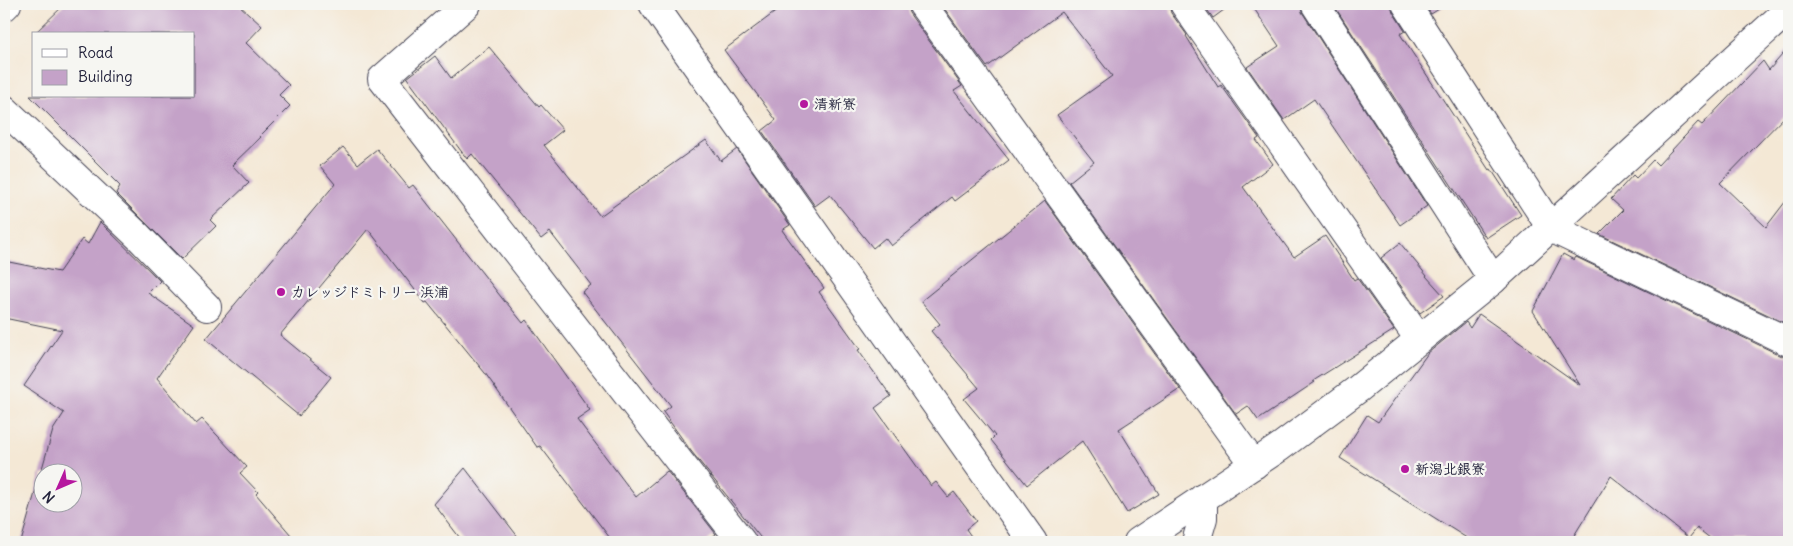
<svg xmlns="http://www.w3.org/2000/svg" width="1793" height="546" viewBox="0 0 1793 546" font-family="Delius,'Klee One',sans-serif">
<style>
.building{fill:#c4a2c8;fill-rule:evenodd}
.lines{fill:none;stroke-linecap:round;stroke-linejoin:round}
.minor-casing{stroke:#424052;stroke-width:30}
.minor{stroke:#fff;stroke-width:28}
.poi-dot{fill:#b5179e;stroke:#f6f6f2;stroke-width:2}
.labels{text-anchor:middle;stroke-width:4.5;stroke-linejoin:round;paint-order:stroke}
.poi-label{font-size:14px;font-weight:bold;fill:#22223b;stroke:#f6f6f2;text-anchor:start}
</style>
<rect width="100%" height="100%" fill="#f6f6f2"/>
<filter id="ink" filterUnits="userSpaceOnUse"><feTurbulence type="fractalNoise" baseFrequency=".02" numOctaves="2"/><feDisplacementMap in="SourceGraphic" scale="10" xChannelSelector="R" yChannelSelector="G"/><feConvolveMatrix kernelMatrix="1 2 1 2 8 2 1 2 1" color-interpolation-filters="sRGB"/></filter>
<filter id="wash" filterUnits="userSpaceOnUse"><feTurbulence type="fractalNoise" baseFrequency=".0096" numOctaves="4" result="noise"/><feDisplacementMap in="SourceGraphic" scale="20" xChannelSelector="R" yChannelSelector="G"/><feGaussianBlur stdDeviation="1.12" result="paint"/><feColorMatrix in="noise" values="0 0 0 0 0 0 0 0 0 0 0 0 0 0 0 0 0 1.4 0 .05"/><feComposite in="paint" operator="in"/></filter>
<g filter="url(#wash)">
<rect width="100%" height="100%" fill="#f4e8d5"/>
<g id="blocks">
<g class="building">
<polygon points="65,4 238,4 262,26 246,43 289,85 279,95 290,106 260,136 261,137 232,165 249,183 210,220 216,226 182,259 116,193 120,186 30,96 194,96 194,34 34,34"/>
<polygon points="786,4 907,4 909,13 962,86 954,91 1009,160 955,201 952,197 891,246 885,238 873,248 830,195 815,206 762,131 776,120 724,50"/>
<polygon points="941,4 1169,4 1171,13 1187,35 1186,36 1218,87 1221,85 1259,138 1256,140 1273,164 1243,187 1294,257 1325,236 1354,280 1357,278 1394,330 1313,381 1315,382 1258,420 1248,406 1236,414 1069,182 1094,162 1057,115 1112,76 1062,12 987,67"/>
<polygon points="1203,4 1232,4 1213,18"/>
<polygon points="1251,4 1300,4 1302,12 1427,206 1400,225 1314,99 1284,120 1247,67 1279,46"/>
<polygon points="1333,4 1391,4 1393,12 1405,31 1400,34 1489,170 1491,169 1521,215 1486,238"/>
<polygon points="1424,4 1447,4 1431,14"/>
<polygon points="489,47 539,107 541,105 563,130 544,145 600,216 706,140 721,161 737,149 790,225 782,230 824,288 819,292 860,349 858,350 891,396 875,408 931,486 936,482 948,497 954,492 976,521 966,529 975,542 764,542 691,451 663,412 671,406 582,292 591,285 550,232 541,239 472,154 467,159 407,78 435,56 451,78"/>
<polygon points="1789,47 1789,112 1720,183 1766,227 1789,197 1789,325 1599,234 1623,210 1611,199 1633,175 1636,178 1653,160 1658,165 1698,122 1702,125 1763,61 1769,70"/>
<polygon points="343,147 358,164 377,149 409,188 413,185 505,302 506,302 523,323 526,320 590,410 577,419 636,497 667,471 716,534 706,542 613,542 540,446 537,447 485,373 427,302 425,303 368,229 280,335 331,377 299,416 206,339 335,184 320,166"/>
<polygon points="1045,201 1180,389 1119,429 1159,494 1127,513 1082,441 1027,485 991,440 995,436 964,399 979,388 931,331 940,324 921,301"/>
<path d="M100,222L160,281L148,293L194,325L157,378L196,424L202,419L247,467L240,473L258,492L256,494L297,542H21L53,430L64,413L24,386L62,330L4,318V261L59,272L82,239L88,244ZM42,474H72V504H42Z"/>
<polygon points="1400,243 1427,276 1426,276 1444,296 1420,313 1381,258"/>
<polygon points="1563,254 1574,260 1576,257 1782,356 1789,357 1789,542 1715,542 1697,528 1689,538 1611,476 1570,542 1473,542 1340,458 1367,415 1378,422 1428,353 1466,322 1470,328 1479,314 1580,385 1533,311"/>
<polygon points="465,468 522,542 463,542 434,504"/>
</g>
</g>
</g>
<g filter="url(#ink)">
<use href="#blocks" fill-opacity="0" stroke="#424052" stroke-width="1"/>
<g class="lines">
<defs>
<g id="minor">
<polyline points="467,4 382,79 742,542"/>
<polyline points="653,4 1033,542"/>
<polyline points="922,4 1254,465"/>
<polyline points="1184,4 1419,339"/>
<polyline points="1315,4 1493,280"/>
<polyline points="1406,4 1551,228 1789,342"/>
<polyline points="4,7 7,4"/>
<polyline points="4,109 138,236 207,307"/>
<polyline points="1138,542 1280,447 1358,389 1493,280 1789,9"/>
<polyline points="1196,542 1203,518 1203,498"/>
</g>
</defs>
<use href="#minor" class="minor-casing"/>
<use href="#minor" class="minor"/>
</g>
</g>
<g class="poi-dot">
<circle cx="804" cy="104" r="5"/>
<circle cx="281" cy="292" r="5"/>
<circle cx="1405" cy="469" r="5"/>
</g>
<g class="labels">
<g class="poi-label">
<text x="814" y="109">清新寮</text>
<text x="291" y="297">カレッジドミトリー 浜浦</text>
<text x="1415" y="474">新潟北銀寮</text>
</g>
</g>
<rect width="1793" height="546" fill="none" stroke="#f6f6f2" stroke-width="20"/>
<rect x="32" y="32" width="162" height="65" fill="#f6f6f2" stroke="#a1a1a9"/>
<rect x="42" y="49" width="25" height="8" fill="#ffffff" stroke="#a1a1a9"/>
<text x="78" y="58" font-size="15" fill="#22223b">Road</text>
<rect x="42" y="70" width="25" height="15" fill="#c4a2c8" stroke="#a1a1a9"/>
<text x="78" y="82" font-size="15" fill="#22223b">Building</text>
<g transform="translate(58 488) rotate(225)"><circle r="24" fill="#f6f6f2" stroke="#a1a1a9"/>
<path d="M0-4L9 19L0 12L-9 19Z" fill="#b5179e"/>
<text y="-8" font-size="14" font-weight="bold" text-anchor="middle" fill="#22223b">N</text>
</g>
</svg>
